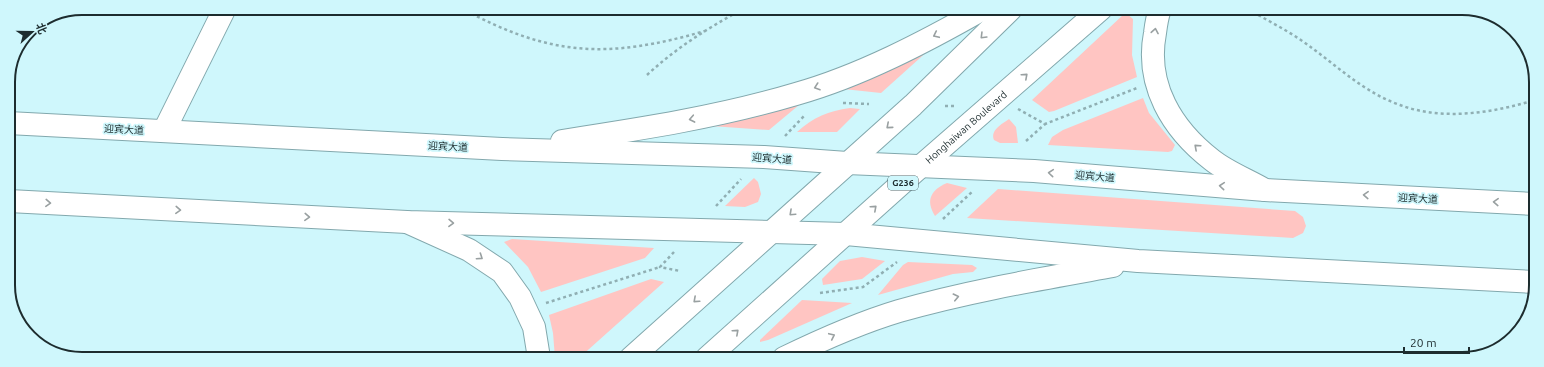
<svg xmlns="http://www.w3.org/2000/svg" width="1544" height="367" viewBox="0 0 1544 367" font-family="Ubuntu,'Noto Sans SC',sans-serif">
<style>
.green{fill:#ffc5c2}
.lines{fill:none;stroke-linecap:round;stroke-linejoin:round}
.minor-casing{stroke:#82a8ad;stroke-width:24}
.major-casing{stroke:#82a8ad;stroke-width:24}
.highway-casing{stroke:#82a8ad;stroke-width:24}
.path{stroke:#90afb3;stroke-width:2.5;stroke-dasharray:3 3;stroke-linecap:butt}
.minor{stroke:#fff;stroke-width:22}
.major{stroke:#fff;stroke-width:22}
.highway{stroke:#fff;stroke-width:22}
.oneway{stroke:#99a0a1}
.labels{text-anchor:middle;stroke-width:3.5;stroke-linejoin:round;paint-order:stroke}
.shield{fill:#cff7fc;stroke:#52696c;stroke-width:1}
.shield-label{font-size:9px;font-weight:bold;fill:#1d2c2e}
.street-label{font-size:10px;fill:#1d2c2e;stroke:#cff7fc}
.rim{fill:none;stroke:#1d2c2e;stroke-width:2}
</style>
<rect width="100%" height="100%" fill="#cff7fc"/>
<g class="green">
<polygon points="1127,14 1133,19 1132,55 1137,77 1054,111 1049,112 1032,100 1123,15"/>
<polygon points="930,49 881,93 834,88"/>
<polygon points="1143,98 1149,113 1175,145 1172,151 1168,152 1048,145 1052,137 1063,130"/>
<polygon points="805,100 769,130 711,126"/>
<path d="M850,108L860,109L837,132H797C814,117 828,111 850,108Z"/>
<path d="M1009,119L1016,127L1018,143H1000L994,140C990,130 1002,124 1009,119Z"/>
<polygon points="754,178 758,182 761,194 758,202 745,207 725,206"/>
<path d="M947,183L967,188L935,216C925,200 931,190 947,183Z"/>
<polygon points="998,189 1295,211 1303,217 1306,226 1303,233 1293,238 967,218"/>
<polygon points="512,239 654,248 645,258 541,292 528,267 504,242"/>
<polygon points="862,257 885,261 862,279 823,285 822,279 840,261"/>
<polygon points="908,262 972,265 977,268 973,272 953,274 878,295 903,265"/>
<polygon points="651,279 664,282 579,358 555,358 553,333 549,315"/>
<polygon points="802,300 852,303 768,340 760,342 760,340"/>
</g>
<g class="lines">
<defs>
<polyline id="minor" points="164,131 225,8"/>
<g id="major">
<polyline points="8,123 502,149 764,157 847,163 1034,171 1265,190 1535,204"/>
<path d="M562,141C640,129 719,117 796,94C860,76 925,42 983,9"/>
<polyline points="9,201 407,222 846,234 1138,261 1535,282"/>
<path d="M784,358C821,340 859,323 899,311C969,291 1041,279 1113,266"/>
</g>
<g id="highway">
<path d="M1160,9C1157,17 1156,25 1155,33C1145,85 1172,129 1212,160C1227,172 1248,180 1265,190"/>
<polyline points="407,222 469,250 502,272 520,297 534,327 539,358"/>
<polyline points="631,358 913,105 1011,9"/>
<path id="s1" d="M707,358L921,166L1101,9"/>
</g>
</defs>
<use href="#minor" class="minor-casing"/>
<use href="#major" class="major-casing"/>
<use href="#highway" class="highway-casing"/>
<g class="path">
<path d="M461,8C551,57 608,59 705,31"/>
<path d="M1248,9C1268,21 1289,31 1308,45C1337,66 1365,93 1400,105C1443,121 1492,113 1535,100"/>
<polyline points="32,28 42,26 80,8"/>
<path d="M647,75C676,48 708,28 743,9"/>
<polyline points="843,103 869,104"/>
<polyline points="945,106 956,106"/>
<polyline points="1018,109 1045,124 1137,88"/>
<polyline points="785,136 805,115"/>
<polyline points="1026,141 1045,124"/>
<polyline points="716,206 741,179"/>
<polyline points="943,219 973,191"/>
<polyline points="674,252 660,267 680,271"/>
<polyline points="820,293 863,287 897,262"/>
<polyline points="546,303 660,267"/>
</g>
<use href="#minor" class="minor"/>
<use href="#major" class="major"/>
<use href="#highway" class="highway"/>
</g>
<defs><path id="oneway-chevron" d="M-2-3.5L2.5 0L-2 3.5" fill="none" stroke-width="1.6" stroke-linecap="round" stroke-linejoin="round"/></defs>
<g class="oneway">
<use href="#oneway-chevron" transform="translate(1155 31) rotate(-80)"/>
<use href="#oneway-chevron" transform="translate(936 35) rotate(155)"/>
<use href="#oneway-chevron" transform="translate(983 36) rotate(135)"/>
<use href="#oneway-chevron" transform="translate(1025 76) rotate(-42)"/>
<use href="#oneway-chevron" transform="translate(817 87) rotate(161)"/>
<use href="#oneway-chevron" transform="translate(692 119) rotate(169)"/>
<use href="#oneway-chevron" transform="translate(889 126) rotate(139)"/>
<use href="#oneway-chevron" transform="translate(1197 147) rotate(-138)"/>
<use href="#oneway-chevron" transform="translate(1051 173) rotate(-175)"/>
<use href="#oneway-chevron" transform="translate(1222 186) rotate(-175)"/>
<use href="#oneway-chevron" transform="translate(1366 195) rotate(-177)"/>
<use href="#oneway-chevron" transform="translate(1496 202) rotate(-177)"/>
<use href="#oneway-chevron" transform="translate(48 203) rotate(3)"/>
<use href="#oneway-chevron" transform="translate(874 208) rotate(-42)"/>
<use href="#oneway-chevron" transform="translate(178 210) rotate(3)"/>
<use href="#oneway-chevron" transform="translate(792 213) rotate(137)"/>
<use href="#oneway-chevron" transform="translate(307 217) rotate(3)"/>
<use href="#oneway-chevron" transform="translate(451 223) rotate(1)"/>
<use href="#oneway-chevron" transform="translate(480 257) rotate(34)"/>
<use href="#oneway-chevron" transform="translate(956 297) rotate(-13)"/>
<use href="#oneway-chevron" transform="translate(696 300) rotate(138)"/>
<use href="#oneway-chevron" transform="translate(736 332) rotate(-42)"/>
<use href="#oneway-chevron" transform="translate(832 336) rotate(-25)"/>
</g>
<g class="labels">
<rect class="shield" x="888" y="176" width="30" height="14" rx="3"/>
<g class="shield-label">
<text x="903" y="186">G236</text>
</g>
<g class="street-label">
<text dy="4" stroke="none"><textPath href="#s1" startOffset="347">Honghaiwan Boulevard</textPath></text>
<text transform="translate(124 129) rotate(3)" y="4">迎宾大道</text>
<text transform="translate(448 146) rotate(3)" y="4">迎宾大道</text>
<text transform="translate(772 158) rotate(4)" y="4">迎宾大道</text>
<text transform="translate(1095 176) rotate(5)" y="4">迎宾大道</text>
<text transform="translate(1418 198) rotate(3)" y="4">迎宾大道</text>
</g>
</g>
<path d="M0 0H1544V367H0ZM82 15H1462A67 67 0 0 1 1529 82V285A67 67 0 0 1 1462 352H82A67 67 0 0 1 15 285V82A67 67 0 0 1 82 15Z" fill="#cff7fc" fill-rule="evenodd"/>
<path class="rim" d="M82 15H1462A67 67 0 0 1 1529 82V285A67 67 0 0 1 1462 352H82A67 67 0 0 1 15 285V82A67 67 0 0 1 82 15Z"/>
<g transform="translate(32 32) rotate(69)" stroke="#cff7fc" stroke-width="3" paint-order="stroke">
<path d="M0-3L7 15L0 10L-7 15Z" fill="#1d2c2e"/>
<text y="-6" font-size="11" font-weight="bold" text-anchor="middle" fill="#1d2c2e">北</text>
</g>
<path d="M1404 347v6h65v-6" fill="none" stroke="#1d2c2e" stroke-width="2"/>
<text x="1410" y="347" font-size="12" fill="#1d2c2e" stroke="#cff7fc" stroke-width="3" paint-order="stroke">20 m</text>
</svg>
